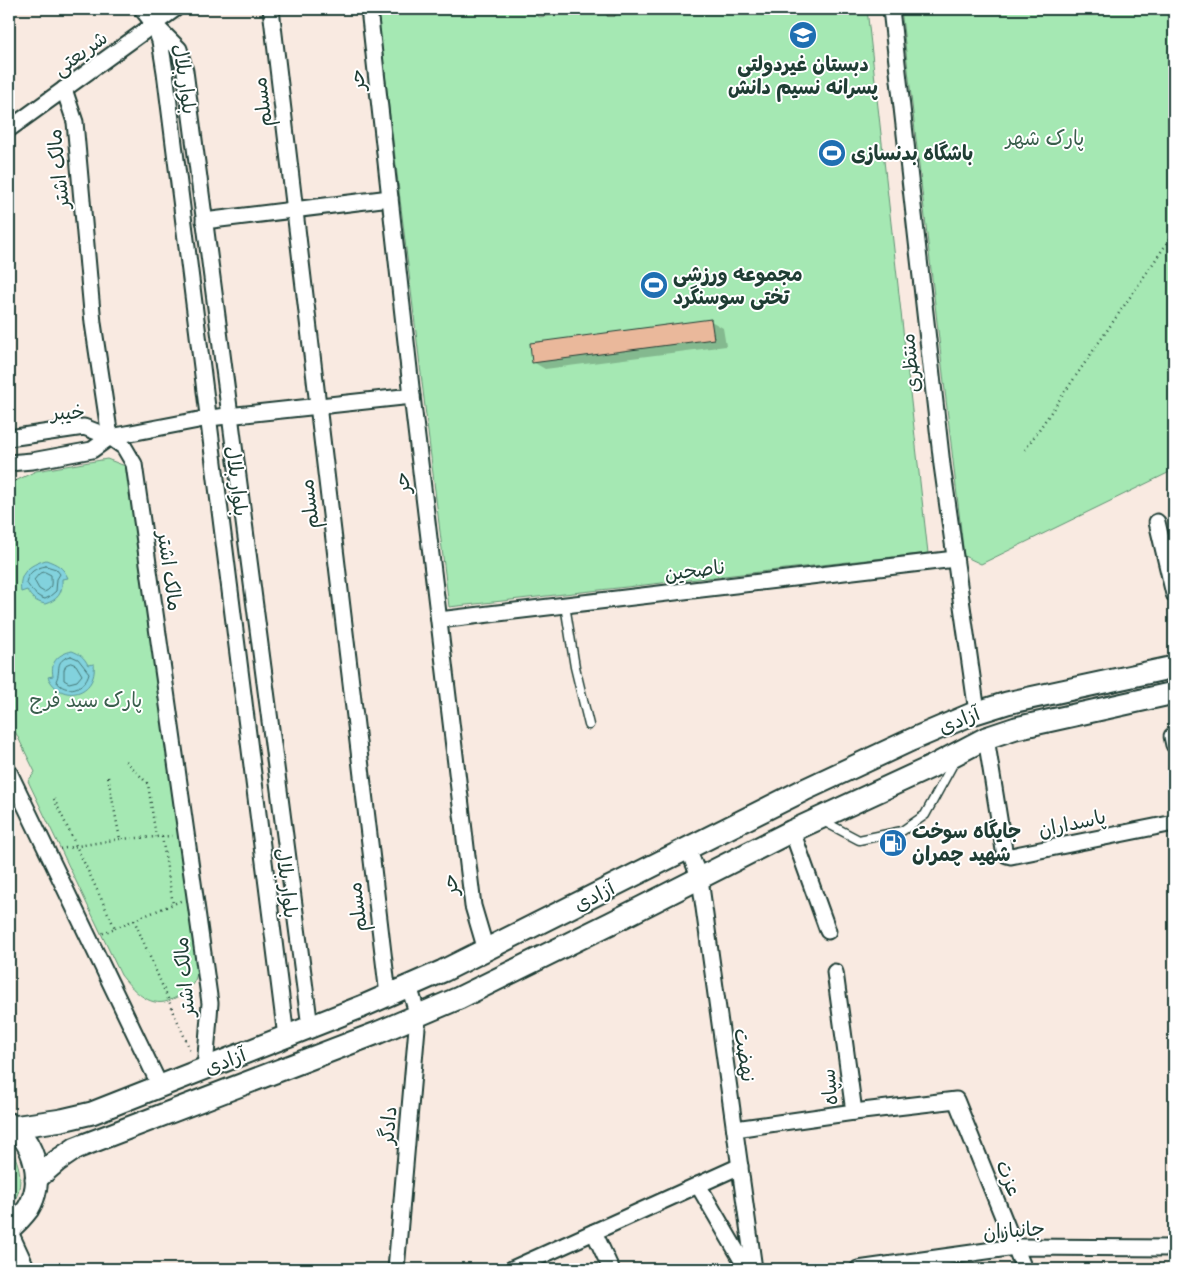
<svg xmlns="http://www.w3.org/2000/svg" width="1183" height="1278" viewBox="0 0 1183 1278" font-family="Mynerve,'Playpen Sans Arabic',sans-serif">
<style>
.green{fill:#a5e8b3;stroke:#629274}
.water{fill:#82d2dd;stroke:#5a9699}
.shadow{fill:#0003}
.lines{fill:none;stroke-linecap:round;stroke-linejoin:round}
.shore{stroke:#477978;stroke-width:1}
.building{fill:#eab89b;stroke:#1f3d34}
.service-casing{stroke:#1f3d34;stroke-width:11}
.minor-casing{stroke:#1f3d34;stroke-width:19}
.secondary-casing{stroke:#1f3d34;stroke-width:25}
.path{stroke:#1f3d34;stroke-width:2.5;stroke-dasharray:1 4;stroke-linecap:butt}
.service{stroke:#fff;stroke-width:8}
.minor{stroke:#fff;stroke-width:15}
.secondary{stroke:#fff;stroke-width:21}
.labels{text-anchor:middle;stroke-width:4;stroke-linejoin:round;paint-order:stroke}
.street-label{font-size:20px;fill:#1f3d34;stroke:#fff}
.poi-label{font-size:20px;font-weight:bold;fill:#1f3d34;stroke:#fff;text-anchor:start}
.park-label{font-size:20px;fill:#3a5f4d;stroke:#fff}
</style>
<rect width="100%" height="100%" fill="#f9eae1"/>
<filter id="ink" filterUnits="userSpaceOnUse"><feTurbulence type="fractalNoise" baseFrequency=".02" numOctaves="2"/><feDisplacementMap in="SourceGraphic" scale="10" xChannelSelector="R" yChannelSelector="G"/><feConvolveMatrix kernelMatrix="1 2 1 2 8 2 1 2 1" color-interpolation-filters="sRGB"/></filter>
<g filter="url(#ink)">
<g class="green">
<polygon points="435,9 532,9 538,17 607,9 867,9 928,553 449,607 378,16"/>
<polygon points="901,9 1174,9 1174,470 981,564 964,556"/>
<path d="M107,459L125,466L133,481L170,733L164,736C170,779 176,822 183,865C188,894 204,946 197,974C194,988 181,996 168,1001C149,1008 132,989 121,975L28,781L35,772L9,719V484L36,471Z"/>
<path d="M9,1146C22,1165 25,1190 9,1209Z"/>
</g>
<g class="water">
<path d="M46,560C57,564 63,567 68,578L62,579C63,593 58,600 45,604C36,602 31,598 27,590L21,592C18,573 29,565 46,560Z"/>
<path d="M72,651C80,654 84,657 88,665L94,664C98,695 61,705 48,677L53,676C50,661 59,654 72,651Z"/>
</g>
<g class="shadow">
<polygon points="608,9 616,9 617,16 609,16"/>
<polygon points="629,9 638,9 638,14 630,13"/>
<polygon points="711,321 723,328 726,346 545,369 533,362"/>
</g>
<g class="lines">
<g class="shore">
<path d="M46,566L56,569L60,574L57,579L56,591L49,597L45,599C36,597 31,589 26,582C29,572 35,568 46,566Z"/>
<path d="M45,572L51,575C51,583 53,589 44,592L39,589L34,580L39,574Z"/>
<path d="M71,656L78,659L89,673C85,689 66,695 56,681C62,669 53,661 71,656Z"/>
<polygon points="71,663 76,665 82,675 77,681 69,683 64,680 64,670 66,665"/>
</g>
</g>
<g class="building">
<polygon points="607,9 614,9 615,16 607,16"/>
<polygon points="628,9 636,9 636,14 629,14"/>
<polygon points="711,319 714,339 532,363 530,343"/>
</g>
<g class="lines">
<defs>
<g id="service">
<polyline points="565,605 575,667 589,725"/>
<polyline points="823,821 859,840 902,831 925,815 954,762"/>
</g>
<g id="minor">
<polyline points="142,9 154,24 179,49 185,71 310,1027"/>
<polyline points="271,9 388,995"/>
<polyline points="369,9 412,396 473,906 486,950"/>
<polyline points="891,9 942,465 977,712"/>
<polyline points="155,27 160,41 165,72 286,1037"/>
<polyline points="64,89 75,122 93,323 110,437"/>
<polyline points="9,129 175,9"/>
<polyline points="204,221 390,198"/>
<polyline points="9,438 84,427 110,437 124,447 134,464 210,1003 205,1069"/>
<polyline points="9,463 32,461 92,450 110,437 209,418 412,396"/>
<polyline points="1157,522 1174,594"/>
<polyline points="439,620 955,559"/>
<polyline points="1172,736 1174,745"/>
<polyline points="986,738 1004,850 1007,855 1011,856 1174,823"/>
<polyline points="9,772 160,1086"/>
<polyline points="792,831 828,931"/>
<polyline points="688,849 700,879 754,1269"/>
<polyline points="854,1112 956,1100 1024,1269"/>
<polyline points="735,1129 854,1112 835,972"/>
<polyline points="698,1185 747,1269"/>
<polyline points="9,1230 27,1269"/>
<polyline points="594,1232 611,1269"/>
<polyline points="9,1265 11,1269"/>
<polyline points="396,1269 418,1016 409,986"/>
<polyline points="512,1269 740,1166"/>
<polyline points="858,1269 1015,1247 1174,1248"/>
</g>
<g id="secondary">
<path d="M9,1124C35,1142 45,1181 28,1209C22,1217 16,1223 9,1229"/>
<polyline points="13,1127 62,1120 92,1113 361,1007 443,971 804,790 911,740 972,714 1007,703 1174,667"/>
<polyline points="36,1179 57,1161 76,1148 377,1033 459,998 611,923 792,831 931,767 986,738 1016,728 1174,693"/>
</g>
</defs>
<use href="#service" class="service-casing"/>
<use href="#minor" class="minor-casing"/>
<use href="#secondary" class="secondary-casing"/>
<g class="path">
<polyline points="1025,450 1174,233"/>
<polyline points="126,761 148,784 156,837"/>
<polyline points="108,777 120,839 173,836"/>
<polyline points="54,799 115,928 101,934"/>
<polyline points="162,837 173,904"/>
<polyline points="60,849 120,839"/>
<polyline points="134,920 191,1052"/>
<polyline points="115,928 183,900"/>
</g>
<use href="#service" class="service"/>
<use href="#minor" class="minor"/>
<use href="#secondary" class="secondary"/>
</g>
</g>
<defs>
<symbol id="school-disc" viewBox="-11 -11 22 22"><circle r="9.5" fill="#1f6fb2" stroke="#fff"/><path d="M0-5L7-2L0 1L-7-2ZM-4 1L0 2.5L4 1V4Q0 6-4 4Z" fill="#fff"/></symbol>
<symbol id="stadium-disc" viewBox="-11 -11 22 22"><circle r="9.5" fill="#1f6fb2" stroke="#fff"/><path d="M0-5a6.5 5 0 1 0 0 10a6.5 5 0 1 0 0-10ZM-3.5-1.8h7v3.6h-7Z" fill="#fff"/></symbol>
<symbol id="fuel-disc" viewBox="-11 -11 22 22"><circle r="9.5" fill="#1f6fb2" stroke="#fff"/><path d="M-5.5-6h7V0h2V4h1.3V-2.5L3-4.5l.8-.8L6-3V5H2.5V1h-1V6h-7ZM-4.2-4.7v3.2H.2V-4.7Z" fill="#fff"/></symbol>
</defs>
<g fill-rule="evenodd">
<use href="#school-disc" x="787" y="19" width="32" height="32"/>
<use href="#stadium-disc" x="816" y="137" width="32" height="32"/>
<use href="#stadium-disc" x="638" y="269" width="32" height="32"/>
<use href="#fuel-disc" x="877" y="827" width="32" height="32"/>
</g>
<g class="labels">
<g class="street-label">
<text transform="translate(80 53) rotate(-36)" y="7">شریعتی</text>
<text transform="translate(185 79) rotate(82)" y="7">بلوار بلال</text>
<text transform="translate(357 80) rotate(-96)" y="7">حر</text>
<text transform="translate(262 102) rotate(-97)" y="7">مسلم</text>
<text transform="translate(58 169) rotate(-96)" y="7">مالک اشتر</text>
<text transform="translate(910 363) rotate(-96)" y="7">منتظری</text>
<text transform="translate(68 412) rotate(-2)" y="7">خیبر</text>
<text transform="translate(237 481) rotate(83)" y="7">بلوار بلال</text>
<text transform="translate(402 483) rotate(-97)" y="7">حر</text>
<text transform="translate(309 504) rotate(-97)" y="7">مسلم</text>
<text transform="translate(695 570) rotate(-7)" y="7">ناصحین</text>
<text transform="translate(170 571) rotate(82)" y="7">مالک اشتر</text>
<text transform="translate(959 720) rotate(-22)" y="7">آزادی</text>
<text transform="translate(1072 823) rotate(-12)" y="7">پاسداران</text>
<text transform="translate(287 883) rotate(83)" y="7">بلوار بلال</text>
<text transform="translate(450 885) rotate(-97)" y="7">حر</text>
<text transform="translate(594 896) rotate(-27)" y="7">آزادی</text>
<text transform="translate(357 907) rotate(-97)" y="7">مسلم</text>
<text transform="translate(184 977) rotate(-95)" y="7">مالک اشتر</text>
<text transform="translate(745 1055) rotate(82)" y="7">نهضت</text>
<text transform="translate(225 1061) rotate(-21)" y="7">آزادی</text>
<text transform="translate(829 1087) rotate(-95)" y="7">سپاه</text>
<text transform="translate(388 1125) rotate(-85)" y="7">دادگر</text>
<text transform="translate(1009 1178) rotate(68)" y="7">عزت</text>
<text transform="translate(1014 1230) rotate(-4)" y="7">جانبازان</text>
</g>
<g class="poi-label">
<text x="803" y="71" text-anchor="middle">دبستان غیردولتی<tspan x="803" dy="23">پسرانه نسیم دانش</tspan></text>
<text x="851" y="160">باشگاه بدنسازی</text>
<text x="673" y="281">مجموعه ورزشی<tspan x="673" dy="23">تختی سوسنگرد</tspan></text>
<text x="912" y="838">جایگاه سوخت<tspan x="912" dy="23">شهید چمران</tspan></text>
</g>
<g class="park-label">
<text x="1045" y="145">پارک شهر</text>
<text x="86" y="707">پارک سید فرج</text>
</g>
</g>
<rect width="1183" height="1278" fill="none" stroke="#fff" stroke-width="30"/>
<rect x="15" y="15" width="1153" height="1248" fill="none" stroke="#1f3d34" stroke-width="2" filter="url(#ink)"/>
</svg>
